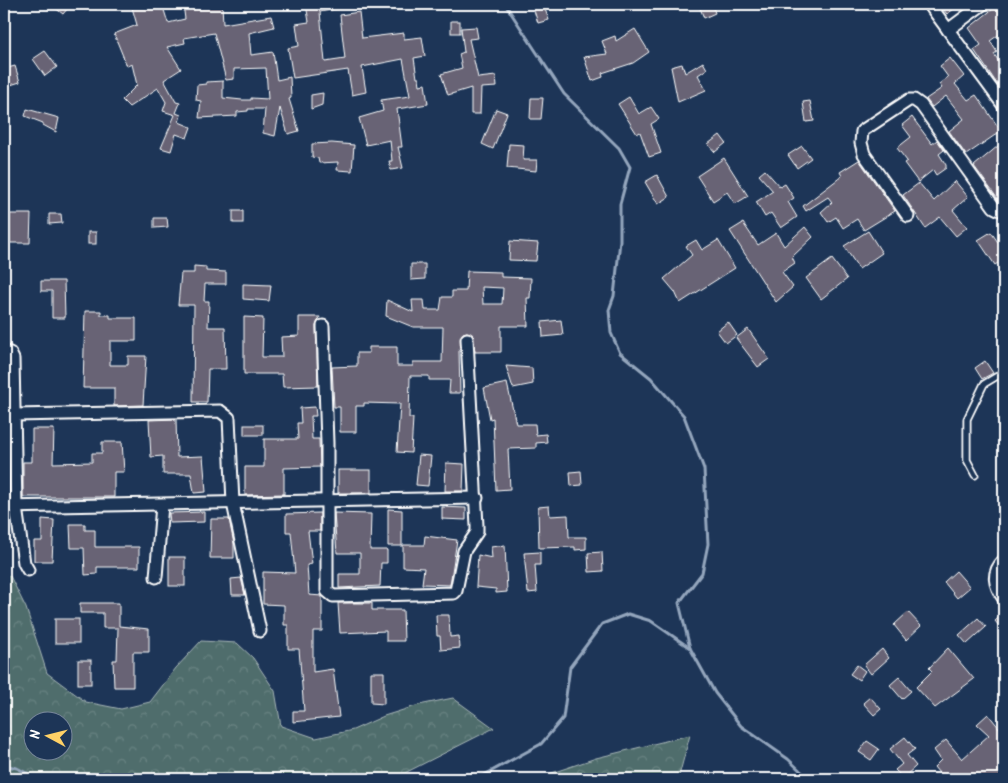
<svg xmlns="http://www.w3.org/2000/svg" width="1008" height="783" viewBox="0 0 1008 783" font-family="Kalam,sans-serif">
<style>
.forest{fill:url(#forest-crowns);stroke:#a7b6b6;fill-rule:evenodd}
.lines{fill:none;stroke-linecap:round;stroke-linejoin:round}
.stream{stroke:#94a6bd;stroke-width:3}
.building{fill:#676374;stroke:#fff;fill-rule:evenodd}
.lane-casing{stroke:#fff;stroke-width:9}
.street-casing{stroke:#fff;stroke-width:15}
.lane{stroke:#1d3557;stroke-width:5.5}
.street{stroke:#1d3557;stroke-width:11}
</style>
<defs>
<pattern id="forest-crowns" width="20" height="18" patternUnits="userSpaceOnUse" patternTransform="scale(1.25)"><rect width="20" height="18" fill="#4f6d6c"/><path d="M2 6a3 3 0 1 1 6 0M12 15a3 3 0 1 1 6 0" fill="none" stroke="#698382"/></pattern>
</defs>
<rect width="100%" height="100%" fill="#1d3557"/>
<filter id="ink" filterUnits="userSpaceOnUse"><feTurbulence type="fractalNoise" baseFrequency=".02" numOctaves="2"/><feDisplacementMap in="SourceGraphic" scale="10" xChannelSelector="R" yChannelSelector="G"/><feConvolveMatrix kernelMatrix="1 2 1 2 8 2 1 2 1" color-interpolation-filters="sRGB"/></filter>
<g filter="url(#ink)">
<g class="forest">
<path d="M4,574L10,576L26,608L47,673L86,702L121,709L150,702L176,668L201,641L237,643L253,658L275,691L281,726L316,738L353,730L384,716L419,705L453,698L494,728L393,779H4ZM32,720H62V750H32Z"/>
<polygon points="690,735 679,776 674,779 534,779 596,758"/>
</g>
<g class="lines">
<g class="stream">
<polyline points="505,4 564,94 619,148 630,167 620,204 620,241 614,296 609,310 611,333 620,353 651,378 684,416 704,469 708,544 702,573 679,603 690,648 715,693 741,726 788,759 809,779"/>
<polyline points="4,765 17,768 38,779"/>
<polyline points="477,779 541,744 563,718 570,667 602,624 628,614 651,621 690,648"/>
</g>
</g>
<g class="building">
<polygon points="50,4 63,4 68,8 63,14"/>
<polygon points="131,4 156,4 157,9 163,7 168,23 185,19 183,4 222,4 223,24 271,16 274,27 249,33 251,55 273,52 277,80 290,77 291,98 289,99 299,131 288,134 280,108 275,136 263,133 265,109 248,109 248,111 237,112 237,116 199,118 201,101 196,100 197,85 206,84 206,82 223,81 223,98 242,100 251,100 251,98 268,99 266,68 234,69 234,79 226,80 214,33 184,38 185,43 167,47 181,69 164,80 176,102 180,103 176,113 181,115 179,122 191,127 187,138 176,134 171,151 161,148 175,115 163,111 166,102 158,88 129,107 122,100 137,85 132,64 127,66 114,34 137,25"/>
<polygon points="306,4 341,4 341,8 320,12 325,62 345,59 340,15 359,12 362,38 404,33 404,39 422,37 425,56 414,58 417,78 419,78 420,85 425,84 428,104 397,109 402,147 398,147 403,168 391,170 389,161 392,161 390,140 366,145 359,118 383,111 381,100 410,96 403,59 362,67 366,92 352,95 348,70 293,78 288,48 299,46 296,24 309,22"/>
<polygon points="532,4 543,4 549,20 538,23"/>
<polygon points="712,4 715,13 704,18 700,8"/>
<polygon points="939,4 961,4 947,14"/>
<polygon points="999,4 1004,4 1004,31 990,41 997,52 994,54 1004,69 1004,94 974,50 981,45 969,28"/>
<rect x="451" y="21" width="9" height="12"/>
<polygon points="476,27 478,38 469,39 478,78 496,76 497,87 481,88 480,114 471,114 471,88 448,95 441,74 462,68 459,54 464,52 461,28"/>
<polygon points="635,29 649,52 633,63 602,73 603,77 592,81 584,57 607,54 602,41 615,36 616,41"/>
<polygon points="45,51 57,67 45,76 33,59"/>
<polygon points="950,58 964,76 955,84 968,100 976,95 1001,131 966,155 949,131 964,119 946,96 932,107 926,99 942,88 939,84 948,77 940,66"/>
<polygon points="703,62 707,69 698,75 706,90 678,102 671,67 682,64 685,73"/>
<polygon points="15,66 20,82 4,87 4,69"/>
<polygon points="323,93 322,105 311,109 311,95"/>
<polygon points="629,97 639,114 651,107 659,119 651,124 661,153 649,157 640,132 637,134 618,104"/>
<polygon points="531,98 543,98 541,119 530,119"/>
<polygon points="810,101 814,121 806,122 803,102"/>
<polygon points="27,109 59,118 56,132 43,125 43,123 25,116"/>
<polygon points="496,109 507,113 493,149 482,144"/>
<polygon points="912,117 932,144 937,140 944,150 939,154 946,165 946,168 936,175 933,170 918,182 904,163 907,161 897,148 911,137 902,125"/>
<polygon points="720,135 726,143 715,152 708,144"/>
<polygon points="1004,141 1004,201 1000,202 974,166"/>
<polygon points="332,143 354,145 352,171 337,170 338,162 319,163 318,158 312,157 312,144"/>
<polygon points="509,144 524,145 523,160 537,160 536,171 507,168"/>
<polygon points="802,146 811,158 797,168 788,155"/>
<polygon points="724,158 748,196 735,204 727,192 713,201 697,176"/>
<polygon points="859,160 895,211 864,230 857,219 843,228 836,217 828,222 821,212 832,202 828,197 806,211 803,206 842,176 840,172"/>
<polygon points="765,170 780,187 785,184 794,198 788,202 797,217 781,228 771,213 765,217 756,202 773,191 759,175"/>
<polygon points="657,175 669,197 658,204 645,182"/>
<polygon points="955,181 968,197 953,210 967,227 956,236 940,217 925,228 903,195 919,183 934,201"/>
<rect x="233" y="211" width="10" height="12"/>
<polygon points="10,214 31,214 30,243 10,243"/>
<polygon points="49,214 61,214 62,223 49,224"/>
<polygon points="154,218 167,218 168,227 154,228"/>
<polygon points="743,223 758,245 776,233 784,246 805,227 813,237 792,257 795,263 782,272 793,287 776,302 730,231"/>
<polygon points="868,231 882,253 859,269 844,246"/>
<rect x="88" y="232" width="8" height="12"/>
<polygon points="991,232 1004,251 1004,259 995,265 978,240"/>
<polygon points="696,240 702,250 718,240 735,268 680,303 675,292 664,279 692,255 686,246"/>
<polygon points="510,241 538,243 536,261 509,260"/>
<polygon points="832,259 847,279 821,299 806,278"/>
<polygon points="411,264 425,264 425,279 411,280"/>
<polygon points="194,266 206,267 206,271 226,272 226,284 205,284 204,301 209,301 208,327 225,327 226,369 208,369 207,402 193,402 194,305 178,305 181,273 194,273"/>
<path d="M467,271L501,272V277L531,278L530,298H527L528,326H501V352H475L473,335L467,332L463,333L459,351L460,393H449L450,380H429V376H410L409,418H413L411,453L397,452L400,404L364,403V406H356V432H340V407H334L332,367L357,366V353H369V347H397V366H413V362H442L443,327H413L386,316L387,300L413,312L412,300H424L425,310H440L442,297H452V291H466ZM482,287L503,288L502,304H483Z"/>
<polygon points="41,281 64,281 65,318 52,318 52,291 41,291"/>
<polygon points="243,284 271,285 269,301 243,299"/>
<polygon points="85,311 101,311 101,315 110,315 110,318 136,318 136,341 110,341 110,365 128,365 128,356 146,356 143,405 114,406 114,388 83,388"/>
<polygon points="244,317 263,318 262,357 282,357 281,337 299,336 299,317 320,317 316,326 318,386 283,387 282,374 244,374"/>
<polygon points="561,320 563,335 543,337 542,322"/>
<polygon points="728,322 737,335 726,343 717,331"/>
<polygon points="748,329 769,359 758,367 736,338"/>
<polygon points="985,361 993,373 982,379 975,368"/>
<polygon points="506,366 532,368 533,384 513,388"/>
<polygon points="507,383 516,424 535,424 536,435 546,434 547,442 536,443 536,448 508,449 510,489 496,490 493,418 490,419 484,388"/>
<polygon points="315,407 316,416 311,416 312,439 319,439 320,467 284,468 284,494 245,495 245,467 264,467 264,439 298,439 297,423 301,423 300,408"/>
<polygon points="176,419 177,457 203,456 206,492 194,493 191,474 163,474 163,456 151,457 149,420"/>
<rect x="244" y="425" width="19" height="10"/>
<polygon points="32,429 54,429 53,463 92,462 92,453 102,453 102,442 122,442 124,472 114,472 114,497 23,497 23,462 32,462"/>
<polygon points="419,455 431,456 428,486 416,485"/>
<rect x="4" y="460" width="4" height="32"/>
<polygon points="446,463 464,464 463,491 445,491"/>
<rect x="338" y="470" width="33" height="23"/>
<polygon points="581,471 582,485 571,486 570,472"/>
<polygon points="549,506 550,516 568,515 569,537 586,537 586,549 575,550 575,547 539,548 538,507"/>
<polygon points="442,507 466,508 466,520 442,519"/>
<polygon points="388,509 402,510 402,546 388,546"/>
<polygon points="204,512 204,522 170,523 169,513"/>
<polygon points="320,513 320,531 308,531 312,564 307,565 309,595 322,596 322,631 313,631 313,672 333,669 339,717 293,722 293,711 304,711 299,649 288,649 288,625 284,625 284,605 263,604 263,572 295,573 291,532 286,532 286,514"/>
<polygon points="334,513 371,514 370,550 387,550 387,563 381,563 380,586 339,588 339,574 360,574 360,553 337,553"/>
<polygon points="42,519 54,520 52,561 34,561 34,541 42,541"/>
<polygon points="211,519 229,519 234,544 234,558 210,558"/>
<polygon points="70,524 85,524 85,530 95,530 95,547 139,547 139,567 97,567 97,574 85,575 84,548 71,548"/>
<polygon points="425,536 457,540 450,585 422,584 424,568 403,567 403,545 424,545"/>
<polygon points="505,545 507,592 496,593 496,589 476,587 478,555 492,558 491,547"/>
<polygon points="540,552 540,565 535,565 537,592 528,593 524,553"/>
<polygon points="602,552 603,571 589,572 588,553"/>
<rect x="169" y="557" width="16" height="29"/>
<polygon points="956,571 970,587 957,598 944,582"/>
<polygon points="241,578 245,595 232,595 231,579"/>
<polygon points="80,603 119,603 119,626 149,629 149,652 133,652 133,687 114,687 113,660 117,660 118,628 103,628 103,613 80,613"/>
<polygon points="338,603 372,603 372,610 403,610 404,641 386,641 386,631 340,633"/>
<polygon points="908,612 921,626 906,640 894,625"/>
<polygon points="1004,613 1004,632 995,621"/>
<polygon points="436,615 449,615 450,637 459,636 460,648 441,650 440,636 437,636"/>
<polygon points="978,618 986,627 967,644 959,635"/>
<rect x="55" y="619" width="24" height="24"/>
<polygon points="948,648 974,679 935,708 916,687 932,671 929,668"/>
<polygon points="882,649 889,658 871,674 864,665"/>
<rect x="78" y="660" width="13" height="24"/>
<polygon points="857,665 865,671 859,680 850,674"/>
<polygon points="371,672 384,672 384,704 371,703"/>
<polygon points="899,677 911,691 902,699 890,685"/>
<polygon points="870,697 881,709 874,715 863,703"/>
<polygon points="988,714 1004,734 1004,774 999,779 944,779 934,767 941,760 934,750 946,740 962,759 989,735 977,724"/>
<polygon points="905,737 915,749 907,755 916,766 903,778 895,770 902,764 890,749"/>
<polygon points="867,741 879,749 871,760 859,752"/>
</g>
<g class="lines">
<defs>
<polyline id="lane" points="975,475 967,460 967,419 984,384 1004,372"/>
<g id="street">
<polyline points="929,4 1004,106"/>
<polyline points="948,30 983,4"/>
<polyline points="908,216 864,154 861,143 862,131 909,100 914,100 921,105 994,207 1000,210 1004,208"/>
<polyline points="323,326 327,443 327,591 333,596 454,593 456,591 464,551 477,532 477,526 467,339"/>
<polyline points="4,351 10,353 13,359 16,507 24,563 28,570"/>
<polyline points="14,415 220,411 229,418 233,503 260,631"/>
<polyline points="4,507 477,498"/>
<path d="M1004,560C991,573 994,585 1004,599"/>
<polyline points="156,577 162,505"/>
</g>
</defs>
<use href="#lane" class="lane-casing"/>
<use href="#street" class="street-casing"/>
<use href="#lane" class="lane"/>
<use href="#street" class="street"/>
</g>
</g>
<rect width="1008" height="783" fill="none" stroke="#1d3557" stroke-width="20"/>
<rect x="10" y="10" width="988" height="763" fill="none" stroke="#fff" stroke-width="2" filter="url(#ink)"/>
<g transform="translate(48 736) rotate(277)"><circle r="24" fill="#1d3557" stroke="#77869a"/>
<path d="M0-4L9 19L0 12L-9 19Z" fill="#ffd166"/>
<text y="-8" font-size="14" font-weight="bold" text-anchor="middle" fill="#ffffff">N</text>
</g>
</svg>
